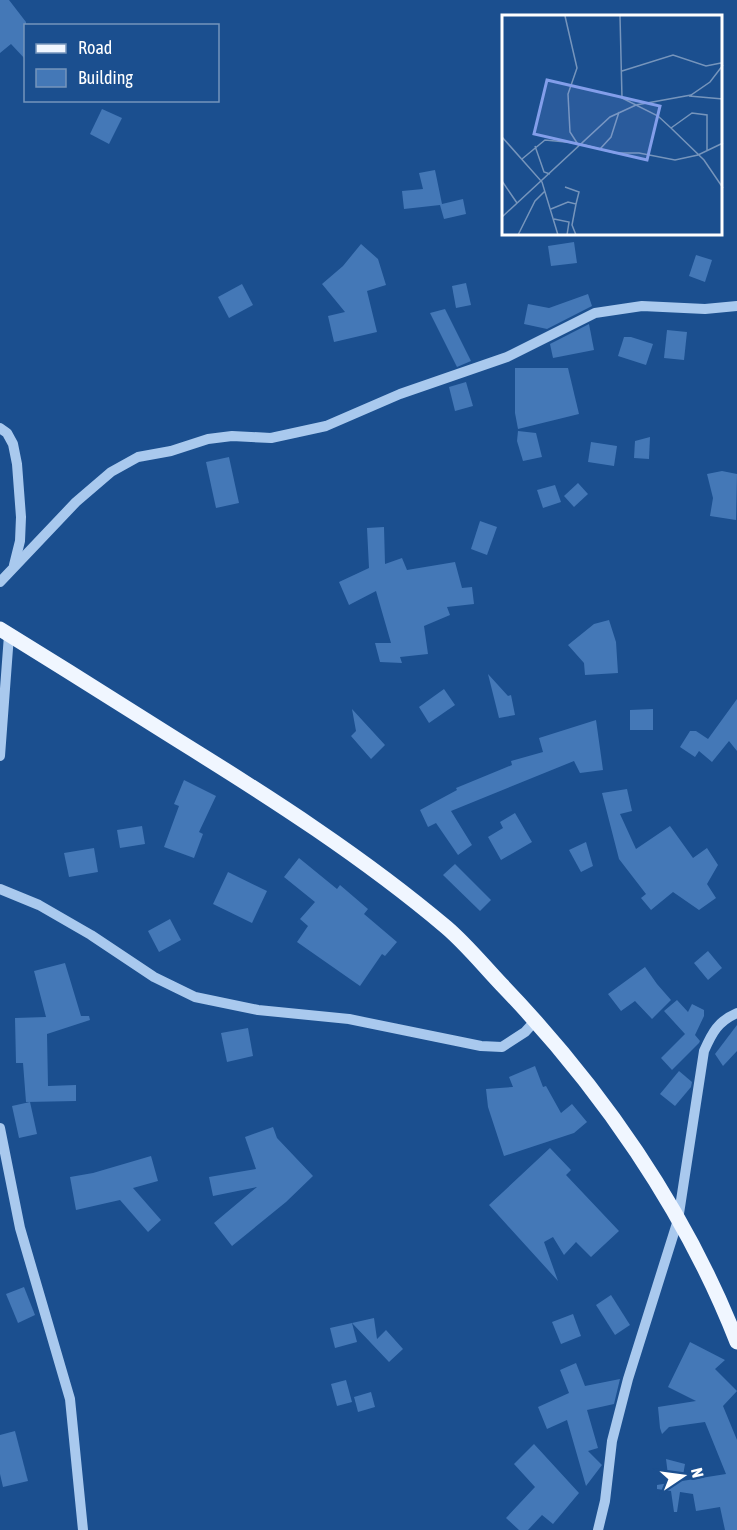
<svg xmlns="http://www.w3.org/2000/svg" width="737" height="1530" viewBox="0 0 737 1530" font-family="'Asap Condensed',sans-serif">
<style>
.building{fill:#4478b7}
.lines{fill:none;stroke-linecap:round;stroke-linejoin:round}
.minor{stroke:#a9c9ee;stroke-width:10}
.major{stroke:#f0f6ff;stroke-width:15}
.inset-road{fill:none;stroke:#7695bc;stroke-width:1.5}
.view{fill:#839eea;fill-opacity:0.15;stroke:#839eea;stroke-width:3}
.inset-edge{fill:none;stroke:#fff;stroke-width:3}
</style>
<rect width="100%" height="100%" fill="#1b4f8f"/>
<g class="building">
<polygon points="0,0 9,0 26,22 26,60 11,44 0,53"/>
<polygon points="102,109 122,118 109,144 90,134"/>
<polygon points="435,170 442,204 463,199 466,214 444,219 440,205 404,209 402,191 423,189 419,173"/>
<polygon points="574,242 577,263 551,266 548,246"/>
<polygon points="361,244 378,259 386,285 367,291 377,332 334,342 328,316 345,312 322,284 343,266"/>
<polygon points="696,255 712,260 705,282 689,276"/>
<polygon points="466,283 471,305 456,308 452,286"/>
<polygon points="242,284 253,305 229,318 218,297"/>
<polygon points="588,294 592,306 547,329 524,324 528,304 549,308"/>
<polygon points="445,309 471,361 457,367 430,313"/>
<polygon points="589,324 594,350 553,358 550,344"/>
<polygon points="667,330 687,332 684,360 664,358"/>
<polygon points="624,337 631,337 653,344 646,365 618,356"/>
<polygon points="515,368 568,368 579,414 518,429 515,413"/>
<polygon points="466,382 473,406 455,411 449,387"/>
<polygon points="518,431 536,433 542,457 523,461 517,441"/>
<polygon points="650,437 649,459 634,458 635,441"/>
<polygon points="591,442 617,446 614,466 588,462"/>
<polygon points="229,457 239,503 216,508 206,462"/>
<polygon points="722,471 737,474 736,520 710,516 713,498 707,474"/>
<polygon points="578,483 588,494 574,507 564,496"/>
<polygon points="555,485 561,502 543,508 537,490"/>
<polygon points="480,521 497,527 487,555 471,549"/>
<polygon points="384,527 385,564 402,558 407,570 455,562 462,588 472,587 474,604 447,607 450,615 424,626 428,654 400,657 402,663 380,662 375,643 391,643 376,591 349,605 339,582 369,568 367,528"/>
<polygon points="609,620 616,642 618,673 585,675 584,663 568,645 594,624"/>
<polygon points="488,674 508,696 511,695 515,715 499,718"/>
<polygon points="444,689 455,705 429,723 419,707"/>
<polygon points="737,699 737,751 729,741 712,762 699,751 695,757 680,747 690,731 696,731 708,739"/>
<polygon points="352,709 385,745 371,759 351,736 356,731"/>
<polygon points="653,709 653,730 630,730 630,710"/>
<polygon points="596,720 603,770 580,773 574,761 451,811 472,845 458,855 436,823 428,827 420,810 457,790 456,788 512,765 511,761 543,752 539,738"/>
<polygon points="184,780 216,796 199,832 203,834 194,858 164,847 179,806 174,804"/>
<polygon points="627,789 632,811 620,814 636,849 670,826 693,858 707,848 718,865 707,884 716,898 699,910 673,892 651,910 641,898 646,894 619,859 602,793"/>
<polygon points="515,813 532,842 501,860 488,837 503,828 500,822"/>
<polygon points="142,826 145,844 120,848 117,830"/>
<polygon points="586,842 593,866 581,872 569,850"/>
<polygon points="94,848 98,872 69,877 64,853"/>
<polygon points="299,858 337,889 340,885 368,909 364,914 397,942 385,956 382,954 360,986 297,942 308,926 300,919 315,902 284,877"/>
<polygon points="455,864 491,900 480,911 443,875"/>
<polygon points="228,872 267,891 252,923 213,904"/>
<polygon points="170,919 181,940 159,952 148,931"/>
<polygon points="708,951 722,968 708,980 694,963"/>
<polygon points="65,963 81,1016 89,1016 90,1020 47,1034 48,1086 76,1085 76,1101 26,1102 23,1063 16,1063 15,1018 46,1017 34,971"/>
<polygon points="645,967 657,984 671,1000 652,1019 635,1001 621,1011 608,994"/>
<polygon points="677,1000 688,1012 692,1004 704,1010 704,1016 695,1035 700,1041 699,1043 672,1070 661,1058 685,1034 664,1011"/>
<polygon points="737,1025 737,1051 723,1066 715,1054"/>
<polygon points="248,1028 253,1056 227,1062 221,1033"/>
<polygon points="535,1066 543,1087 546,1086 561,1113 572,1104 587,1122 574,1133 504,1156 488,1107 486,1089 513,1087 509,1077"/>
<polygon points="679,1071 692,1082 691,1087 675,1106 660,1094"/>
<polygon points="30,1102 37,1134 19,1138 12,1106"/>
<polygon points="273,1127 277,1138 313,1176 286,1202 232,1246 214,1223 257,1187 213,1196 209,1177 256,1169 245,1137"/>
<polygon points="550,1148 571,1170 566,1175 619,1231 591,1257 576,1242 564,1255 553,1237 544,1242 558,1281 489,1205"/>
<polygon points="151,1156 158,1181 133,1188 161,1220 148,1232 120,1200 76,1210 70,1177 93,1173"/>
<polygon points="24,1287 35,1315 18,1323 6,1294"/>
<polygon points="611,1295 630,1325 615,1335 596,1305"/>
<polygon points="573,1314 581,1336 561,1344 552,1322"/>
<polygon points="374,1318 377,1339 386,1330 403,1349 389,1362 352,1323"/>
<polygon points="352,1323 357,1342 335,1348 330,1328"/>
<polygon points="690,1342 725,1360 715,1369 737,1391 723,1406 737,1440 737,1530 725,1530 720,1507 696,1511 693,1494 680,1492 677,1512 674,1512 671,1491 657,1489 657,1485 669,1483 666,1459 685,1464 682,1481 726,1474 705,1422 669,1427 662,1434 660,1428 658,1407 696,1401 668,1387"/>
<polygon points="576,1363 585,1386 620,1379 614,1404 587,1410 598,1448 588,1451 602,1465 586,1486 567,1420 547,1429 538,1407 569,1393 560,1370"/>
<polygon points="346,1380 352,1402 337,1406 331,1384"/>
<polygon points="371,1392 375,1407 358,1412 354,1397"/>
<polygon points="15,1431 28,1481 3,1487 0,1474 0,1435"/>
<polygon points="534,1444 579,1493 553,1524 542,1515 528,1530 519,1530 506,1518 535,1487 514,1464"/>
</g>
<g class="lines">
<g class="minor">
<polyline points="0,428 7,433 13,444 17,464 21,517 20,541 14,565"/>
<polyline points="0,582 76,502 111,472 138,457 171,451 208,439 232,436 271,438 326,426 400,394 507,357 595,313 642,306 705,309 737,306"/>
<polyline points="0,756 9,635"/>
<polyline points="0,889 39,905 91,935 154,977 195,997 258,1010 349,1019 481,1046 502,1047 525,1032 536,1020"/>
<polyline points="0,1128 20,1228 70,1399 83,1530"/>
<path d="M598,1530L605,1501L612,1441L628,1379L678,1220L704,1051C712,1033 718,1021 737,1013"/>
</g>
<path class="major" d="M0,629C60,666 119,703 179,741C271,798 363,857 446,927C466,944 483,965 501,984C600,1087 685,1209 737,1342"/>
</g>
<g transform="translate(502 15)">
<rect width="220" height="220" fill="#1b4f8f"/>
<path class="inset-road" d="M63,1L75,53L66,79L68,117L77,131M118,1L120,83L156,101L169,113L202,145L221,173M120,56L171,40L204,51L219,48M187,81L221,84M169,113L190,98L205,100V135M0,122L40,167L56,220M79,129L113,138H137L173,145L196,140L221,128M33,131L42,157L48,159M98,134L109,122L117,97M20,144L43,125L74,128M0,166L15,188M63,172L77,177L74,189M49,194L66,187L74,189L70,210L74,220M0,202L108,102L134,90L189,80L208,67L221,50M52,204L67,207L65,220M16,220L33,186L43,176"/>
<path class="view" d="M45,65L158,91L145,145L32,119Z"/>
<rect width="220" height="220" class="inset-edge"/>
</g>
<rect x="24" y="24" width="195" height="78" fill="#1b4f8f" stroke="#7695bc" stroke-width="1.5"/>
<rect x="36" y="44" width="30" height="9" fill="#f0f6ff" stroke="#7695bc" stroke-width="1.5"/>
<text x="78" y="54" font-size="18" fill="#ffffff">Road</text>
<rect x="36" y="69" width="30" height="18" fill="#4478b7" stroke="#7695bc" stroke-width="1.5"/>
<text x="78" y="84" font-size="18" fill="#ffffff">Building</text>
<g transform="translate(683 1476) rotate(77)" stroke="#1b4f8f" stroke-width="4.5" paint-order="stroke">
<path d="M0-4.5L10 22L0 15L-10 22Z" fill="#ffffff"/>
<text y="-9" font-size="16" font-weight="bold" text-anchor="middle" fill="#ffffff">N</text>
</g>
</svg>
